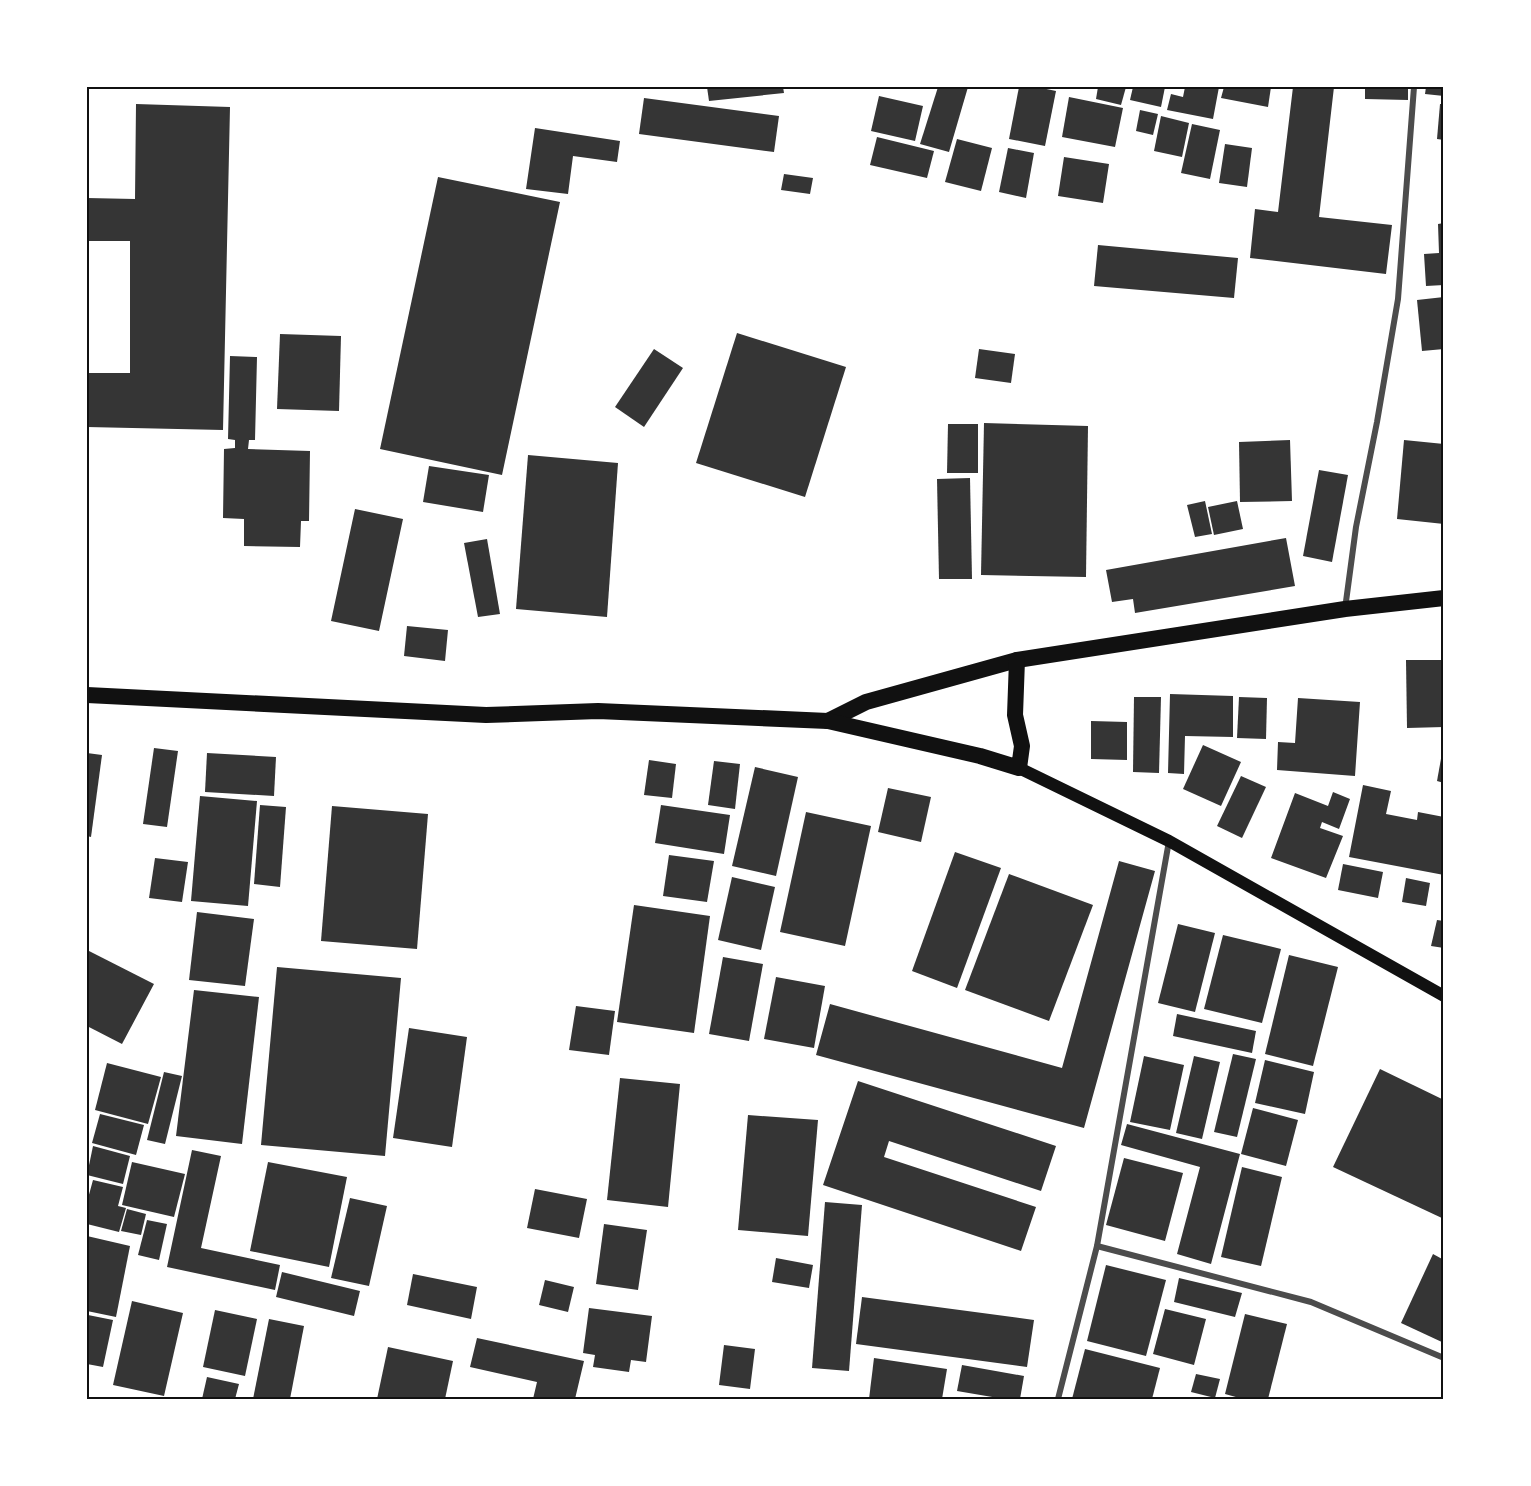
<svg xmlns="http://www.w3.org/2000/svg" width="1531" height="1486" viewBox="0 0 1531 1486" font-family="'Fira Sans',sans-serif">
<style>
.building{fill:#353535}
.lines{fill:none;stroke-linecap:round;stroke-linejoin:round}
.minor{stroke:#4c4c4c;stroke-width:6}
.secondary{stroke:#111;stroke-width:12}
.trunk{stroke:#111;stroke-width:16}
.neatline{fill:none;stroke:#111;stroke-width:2}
</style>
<rect width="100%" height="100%" fill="#fff"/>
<g class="building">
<polygon points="707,87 783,87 784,93 709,101"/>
<polygon points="938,87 968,87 949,152 920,144"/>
<polygon points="1019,87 1037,87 1056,91 1045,146 1009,139"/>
<polygon points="1098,87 1126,87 1121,105 1096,99"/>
<polygon points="1133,87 1165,87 1161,107 1130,100"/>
<polygon points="1185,87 1219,87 1213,119 1167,110 1171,94 1183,97"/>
<polygon points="1224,87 1271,87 1268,107 1221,98"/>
<polygon points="1293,87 1334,87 1319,217 1392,225 1386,274 1250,258 1255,209 1278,212"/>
<polygon points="1365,87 1408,87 1408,100 1365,99"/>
<polygon points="1426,87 1444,87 1444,96 1425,94"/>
<polygon points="879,96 923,106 915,141 871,131"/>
<polygon points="1069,97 1123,108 1115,147 1062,137"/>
<polygon points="644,98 779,116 774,152 639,134"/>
<polygon points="136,104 230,107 223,430 87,427 87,373 130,373 130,241 87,241 87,198 135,199"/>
<polygon points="1440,104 1444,104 1444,140 1437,139"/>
<polygon points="1140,110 1158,114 1153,135 1136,131"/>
<polygon points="1161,116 1189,123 1182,157 1154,151"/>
<polygon points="1192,124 1220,130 1210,179 1181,173"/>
<polygon points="535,128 620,141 617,162 573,156 568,194 526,189"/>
<polygon points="877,137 934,151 927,178 870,165"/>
<polygon points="957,139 992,148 981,191 945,182"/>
<polygon points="1225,144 1252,148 1247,187 1219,183"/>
<polygon points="1008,148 1034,153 1026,198 999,192"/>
<polygon points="1064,157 1109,164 1103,203 1058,196"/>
<polygon points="784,174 813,178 810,194 781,190"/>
<polygon points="438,177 560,202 502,475 380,449"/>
<polygon points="1444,223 1444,285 1426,286 1424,254 1439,253 1438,224"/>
<polygon points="1098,245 1238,258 1234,298 1094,286"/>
<polygon points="1444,297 1444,349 1422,351 1417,300"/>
<polygon points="737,333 846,367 805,497 696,463"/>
<polygon points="280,334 341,336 339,411 277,409"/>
<polygon points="654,349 683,368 644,427 615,407"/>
<polygon points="979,349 1015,354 1011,383 975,378"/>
<polygon points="230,356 257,357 255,440 249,440 248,449 310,451 309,521 301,521 300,547 244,546 244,519 223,518 224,449 235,448 235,440 228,439"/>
<polygon points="984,423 1088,426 1086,577 981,575"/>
<polygon points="948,424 978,424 978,473 947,473"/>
<polygon points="1290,440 1292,501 1240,502 1239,442"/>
<polygon points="1404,440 1444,444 1444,524 1397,519"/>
<polygon points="528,455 618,463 607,617 516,609"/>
<polygon points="429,466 489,475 483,512 423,502"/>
<polygon points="1319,470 1348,475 1332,562 1303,556"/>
<polygon points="970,478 972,579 939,579 937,479"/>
<polygon points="1205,501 1212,534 1195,537 1187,505"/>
<polygon points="1237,501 1243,529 1214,535 1208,507"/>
<polygon points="355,509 403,519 379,631 331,621"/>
<polygon points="1286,538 1295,586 1135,613 1133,599 1112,602 1106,570"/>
<polygon points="487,539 500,614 478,617 464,543"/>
<polygon points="407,626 448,630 445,661 404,656"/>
<polygon points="1406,660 1444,660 1444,727 1407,728"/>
<polygon points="1170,694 1233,696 1233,737 1185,736 1184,774 1168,773"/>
<polygon points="1134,697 1161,697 1159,773 1133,772"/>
<polygon points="1239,697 1267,698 1266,739 1237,738"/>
<polygon points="1298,698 1360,702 1355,776 1277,770 1278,742 1295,743"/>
<polygon points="1091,721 1127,722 1127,760 1091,759"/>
<polygon points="1203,745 1241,762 1221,806 1183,789"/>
<polygon points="154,748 178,751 167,827 143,824"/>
<polygon points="87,753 102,755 91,837 87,836"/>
<polygon points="207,753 276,757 274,796 205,792"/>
<polygon points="1442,753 1444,753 1444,783 1437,781"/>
<polygon points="649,760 676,764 672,798 644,795"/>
<polygon points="714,761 740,764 735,809 708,805"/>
<polygon points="755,767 798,777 776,876 732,866"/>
<polygon points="1241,776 1266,787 1242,838 1217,826"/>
<polygon points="1363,785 1391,791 1386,814 1417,820 1418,812 1444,817 1444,875 1349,857"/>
<polygon points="888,788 931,797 921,842 878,832"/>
<polygon points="1333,792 1350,799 1339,829 1322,822 1320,828 1343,836 1326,878 1271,858 1295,793 1328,806"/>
<polygon points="200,796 257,801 248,906 191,901"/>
<polygon points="260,805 286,807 280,887 254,884"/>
<polygon points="661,805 730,815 724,854 655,843"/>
<polygon points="332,806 428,814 417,949 321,941"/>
<polygon points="806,812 871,826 845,946 780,932"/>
<polygon points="955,852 1001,868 957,988 912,971"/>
<polygon points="669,855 714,861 707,902 663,896"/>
<polygon points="155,858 188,862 182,902 149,898"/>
<polygon points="1119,861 1155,871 1084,1128 816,1055 830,1004 1062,1068"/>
<polygon points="1343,864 1383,872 1378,898 1338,890"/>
<polygon points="1009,874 1093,905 1049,1021 965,990"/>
<polygon points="732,877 775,887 761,950 718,940"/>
<polygon points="1406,878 1430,883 1426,906 1402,902"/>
<polygon points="634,905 710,916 694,1033 617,1022"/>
<polygon points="197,912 254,919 245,986 189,980"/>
<polygon points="1437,920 1444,921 1444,948 1431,946"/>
<polygon points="1178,924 1215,933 1195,1012 1158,1003"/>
<polygon points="1223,935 1281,949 1262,1023 1204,1009"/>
<polygon points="89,951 154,984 122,1044 87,1026 87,955"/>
<polygon points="1289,955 1338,967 1313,1066 1265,1054"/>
<polygon points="723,957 763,964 749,1041 709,1034"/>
<polygon points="277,967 401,978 385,1156 261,1145"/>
<polygon points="776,977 825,986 814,1048 764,1039"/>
<polygon points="194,990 259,997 242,1144 176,1136"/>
<polygon points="576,1006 615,1011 609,1055 569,1050"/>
<polygon points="1177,1014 1256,1031 1252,1053 1173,1036"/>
<polygon points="409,1028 467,1037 452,1147 393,1138"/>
<polygon points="1233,1054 1256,1059 1237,1137 1214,1132"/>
<polygon points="1144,1056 1184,1065 1170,1130 1130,1122"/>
<polygon points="1194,1056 1220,1062 1202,1139 1176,1133"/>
<polygon points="1265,1060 1314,1072 1305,1114 1255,1103"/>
<polygon points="107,1063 161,1077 148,1124 95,1110"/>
<polygon points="1380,1069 1444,1100 1444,1219 1333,1167"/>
<polygon points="164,1072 182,1076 165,1144 147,1140"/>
<polygon points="620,1078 680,1084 668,1207 607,1200"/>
<polygon points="858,1081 1056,1146 1041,1191 889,1141 884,1157 1036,1207 1021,1251 823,1185"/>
<polygon points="1253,1108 1298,1120 1286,1166 1241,1154"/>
<polygon points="100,1114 144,1125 136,1155 92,1143"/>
<polygon points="748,1115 818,1120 808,1236 738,1230"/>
<polygon points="1127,1124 1240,1154 1211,1264 1177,1254 1200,1167 1121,1145"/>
<polygon points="93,1146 130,1156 123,1184 87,1175"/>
<polygon points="192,1150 221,1156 201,1248 280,1265 275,1290 167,1267"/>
<polygon points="1124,1158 1183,1173 1165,1241 1106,1225"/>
<polygon points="132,1162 185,1174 174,1217 122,1205"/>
<polygon points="268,1162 347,1177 329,1267 250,1251"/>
<polygon points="1242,1167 1282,1177 1261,1266 1221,1257"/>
<polygon points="93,1180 123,1187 118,1206 126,1208 119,1232 87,1224 87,1202"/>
<polygon points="535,1189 587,1199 579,1238 527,1228"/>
<polygon points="350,1198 387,1206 369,1286 331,1278"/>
<polygon points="825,1202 862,1205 849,1371 812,1368"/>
<polygon points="127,1209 146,1214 141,1235 121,1231"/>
<polygon points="147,1220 167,1224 159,1260 138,1255"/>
<polygon points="604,1224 647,1230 638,1290 596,1284"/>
<polygon points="87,1236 130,1246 116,1317 87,1311"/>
<polygon points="1433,1254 1444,1260 1444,1343 1401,1323"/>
<polygon points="776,1258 813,1265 809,1288 772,1282"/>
<polygon points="1106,1265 1166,1280 1146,1356 1087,1341"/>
<polygon points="282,1272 360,1291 354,1316 276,1297"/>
<polygon points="413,1274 477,1287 471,1319 407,1305"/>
<polygon points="1179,1278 1242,1293 1235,1317 1174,1302"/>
<polygon points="545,1280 574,1287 568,1312 539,1305"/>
<polygon points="862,1297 1034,1320 1027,1367 856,1344"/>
<polygon points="132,1301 183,1313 164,1396 113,1385"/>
<polygon points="589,1308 652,1316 646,1362 631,1360 629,1372 593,1367 595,1355 583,1353"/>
<polygon points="1165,1309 1206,1319 1194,1365 1153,1354"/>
<polygon points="215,1310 257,1319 245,1376 203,1367"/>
<polygon points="1245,1314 1287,1324 1268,1399 1243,1399 1225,1394"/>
<polygon points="88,1315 113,1320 103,1367 87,1364"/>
<polygon points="269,1319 304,1326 290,1399 253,1399"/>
<polygon points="477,1338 584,1361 575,1399 533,1399 537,1382 470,1367"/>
<polygon points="724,1345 755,1349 750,1389 719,1385"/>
<polygon points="388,1347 453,1361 445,1399 377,1399"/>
<polygon points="1085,1349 1160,1368 1152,1399 1072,1399"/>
<polygon points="874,1358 947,1369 942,1399 869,1399"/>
<polygon points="962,1365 1024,1376 1020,1399 1004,1399 957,1391"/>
<polygon points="1196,1374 1220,1379 1215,1398 1191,1392"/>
<polygon points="207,1377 239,1384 235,1399 202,1399"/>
</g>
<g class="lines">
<g class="minor">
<polyline points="1345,609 1356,527 1377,422 1398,299 1414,87"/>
<polyline points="1097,1246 1311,1302 1444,1358"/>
<polyline points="1058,1399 1097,1246 1169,841"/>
</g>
<polyline class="secondary" points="1019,768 1169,841 1444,996"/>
<g class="trunk">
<polyline points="87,695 486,715 598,711 828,721 866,702 1017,660 1345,609 1444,598"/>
<polyline points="828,721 980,756 1019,768 1022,746 1015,715 1017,660"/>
</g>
</g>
<rect width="1531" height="1486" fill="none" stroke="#ffffff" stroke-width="177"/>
<rect x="88" y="88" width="1354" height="1310" class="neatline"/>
</svg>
